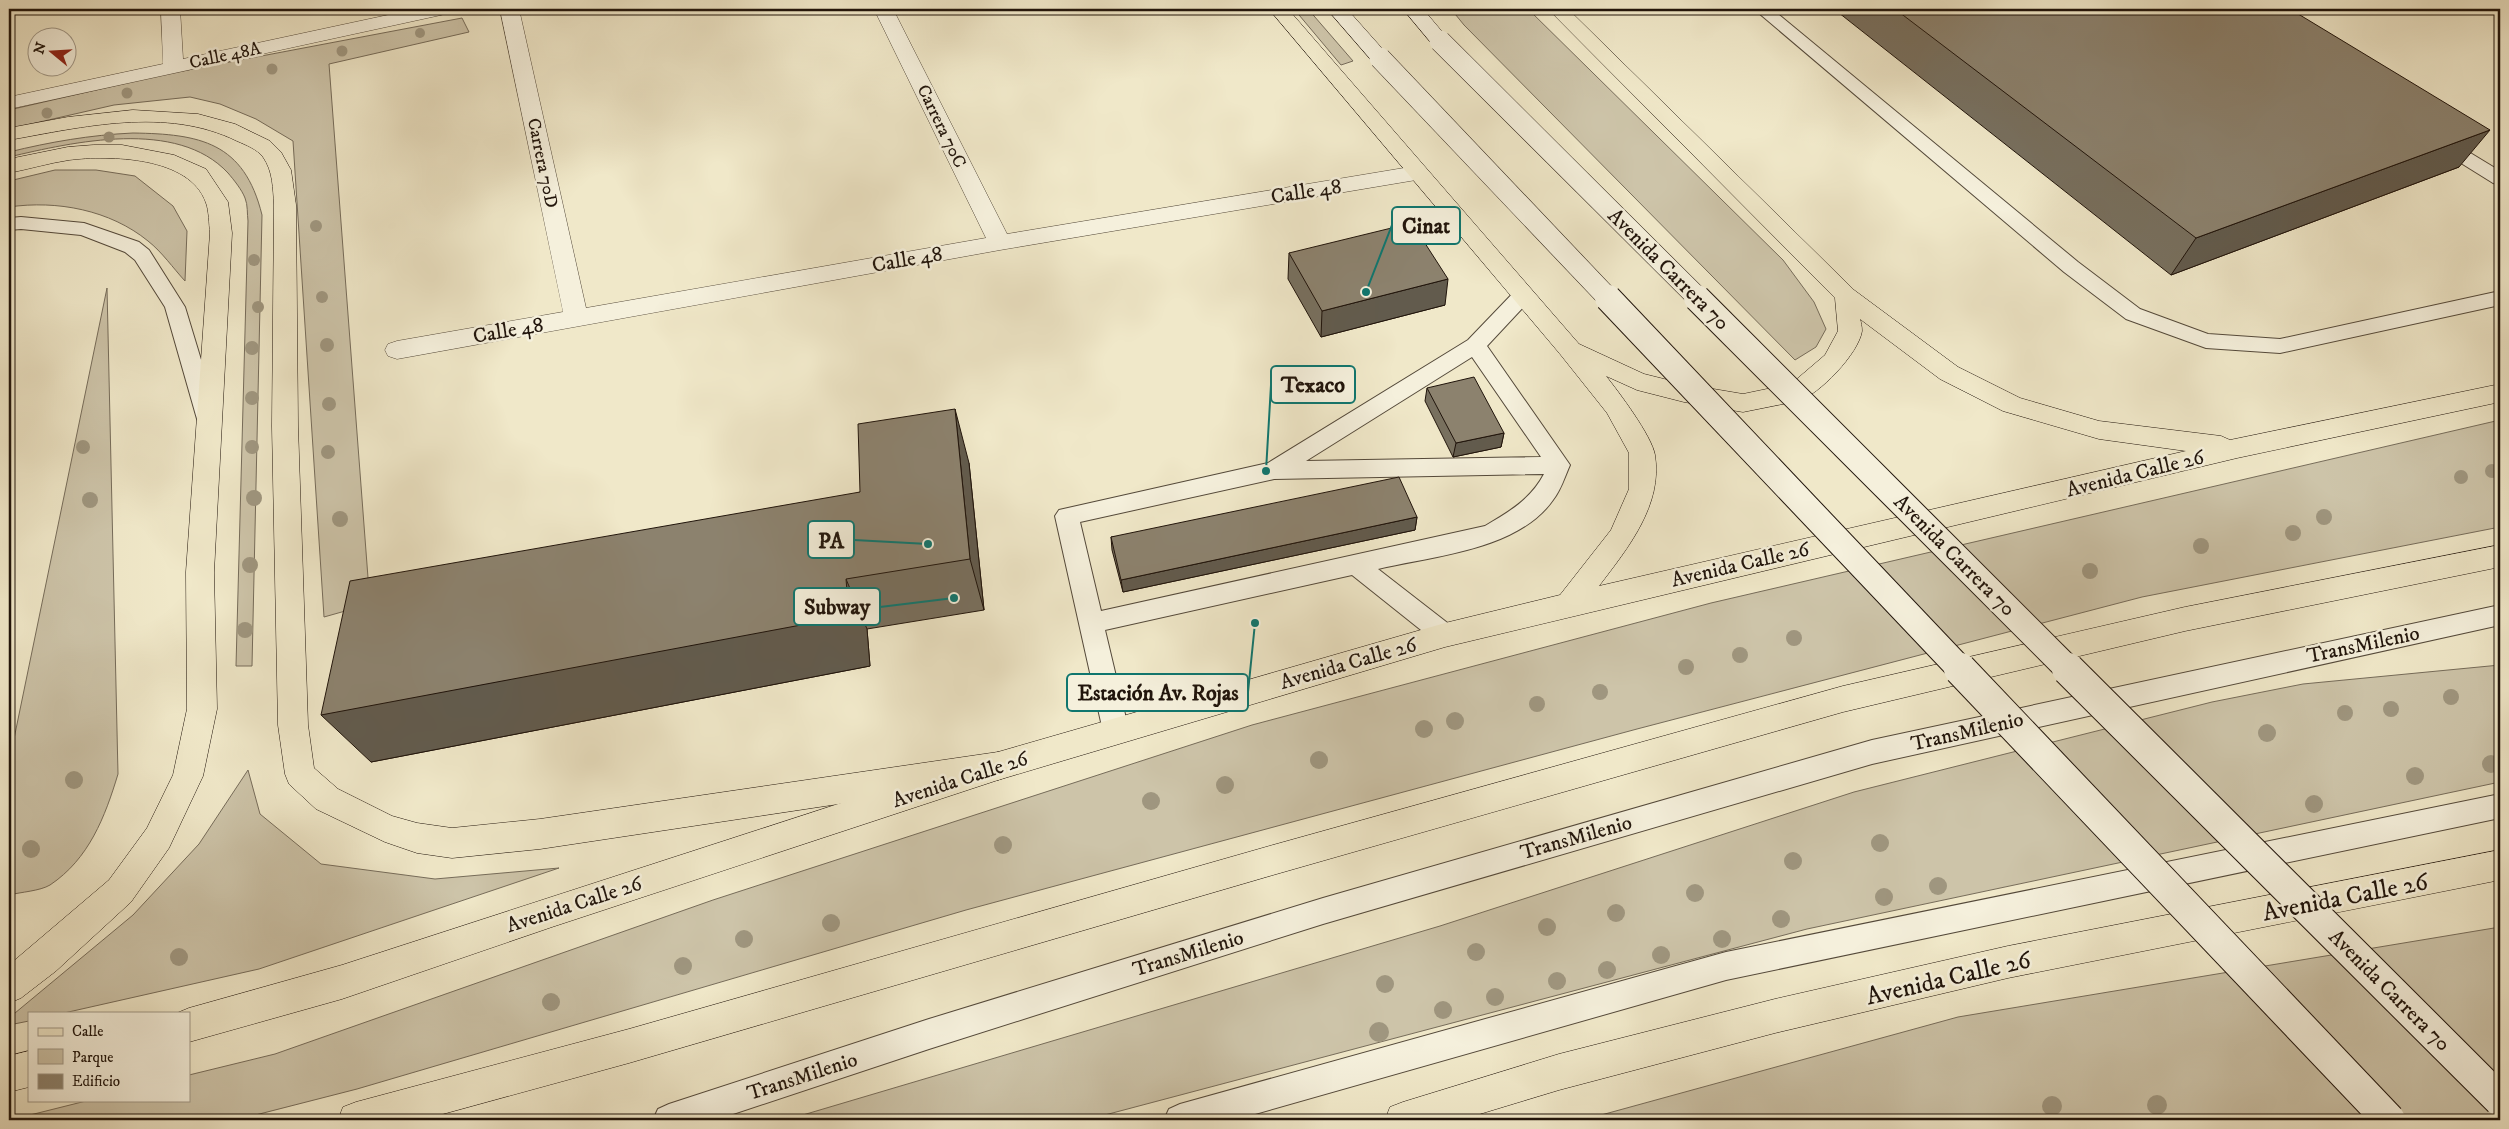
<svg xmlns="http://www.w3.org/2000/svg" width="2509" height="1129" viewBox="0 0 2509 1129" font-family="'IM FELL DW Pica',serif">
<style>
.green{fill:#cdc4a9;stroke:#766c5a}
.lines{fill:none;stroke-linecap:round;stroke-linejoin:round}
.service-casing{stroke:#54493a;stroke-width:2}
.minor-casing{stroke:#54493a;stroke-width:1}
.secondary-casing{stroke:#20140b;stroke-width:1}
.primary-casing{stroke:#20140b;stroke-width:1}
.trunk-casing{stroke:#20140b;stroke-width:1}
.service{fill:#f5f0dc;fill-rule:evenodd}
.minor{fill:#f5f0dc;fill-rule:evenodd}
.secondary{fill:#f5f0dc;fill-rule:evenodd}
.primary{fill:#f0e8c9;fill-rule:evenodd}
.trunk{fill:#f0e8c9;fill-rule:evenodd}
.secondary-bridge-far2-casing{stroke:#20140b;stroke-width:22;stroke-linecap:butt}
.secondary-bridge-far1-casing{stroke:#20140b;stroke-width:28;stroke-linecap:butt}
.secondary-bridge-casing{stroke:#20140b;stroke-width:34;stroke-linecap:butt}
.secondary-bridge-far2{stroke:#f5f0dc;stroke-width:21}
.secondary-bridge-far1{stroke:#f5f0dc;stroke-width:26}
.secondary-bridge{stroke:#f5f0dc;stroke-width:32}
.tree{fill:#9f967f}
.wall{fill:#78705f;stroke:#20140b}
.shaded-wall{fill:#625b4d;stroke:#20140b}
.building{fill:#8c826e;stroke:#20140b}
.labels{text-anchor:middle;stroke-width:5;stroke-linejoin:round;paint-order:stroke}
.far-street-label{font-size:18px;fill:#20140b;stroke:#f5f0dc}
.street-label{font-size:21px;fill:#20140b;stroke:#f5f0dc}
.near-street-label{font-size:25px;fill:#20140b;stroke:#f5f0dc}
.leader{fill:none;stroke:#0f766e;stroke-width:2}
.callout-dot{fill:#0f766e;stroke:#f5f0dc;stroke-width:2}
.callout{fill:#f5f0dc;stroke:#0f766e;stroke-width:2}
.callout-label{font-size:22px;text-anchor:middle;font-weight:bold;fill:#20140b}
</style>
<rect width="100%" height="100%" fill="#f0e8c9"/>
<filter id="stains"><feTurbulence type="fractalNoise" baseFrequency=".004" numOctaves="4"/><feColorMatrix values="0 0 0 0 .2 0 0 0 0 .09 0 0 0 0 .02 0 0 0 .5 -.17"/></filter>
<radialGradient id="worn" r=".72"><stop offset=".6" stop-color="#630" stop-opacity="0"/><stop offset="1" stop-color="#630" stop-opacity=".3"/></radialGradient>
<g class="green">
<polygon points="1294,9 1308,9 1353,61 1341,65"/>
<polygon points="1451,9 1528,9 1783,260 1814,302 1826,329 1816,347 1795,360 1464,25"/>
<polygon points="462,18 469,32 329,64 370,604 324,617 293,141 256,119 220,104 190,97 114,105 9,129 9,110 161,75"/>
<path d="M133,133C200,134 244,142 262,215L252,666H236L248,221C247,214 248,205 245,198C242,190 234,180 228,173C177,118 73,142 9,157V152C50,142 90,135 133,133Z"/>
<path d="M55,170H96L135,176L173,206L187,231L185,281C173,268 162,252 148,241C110,210 57,200 9,207V181Z"/>
<path d="M107,288L118,774C105,817 89,859 50,885C40,891 21,892 9,895V763Z"/>
<polygon points="2500,420 2500,527 2142,597 1637,729 966,910 357,1089 236,1120 10,1120 90,1100 189,1100 189,1075 275,1054 713,900 1252,725 1711,603"/>
<polygon points="2500,665 2500,782 1807,929 1086,1120 786,1120 1440,926 1854,792 2212,702 2303,684"/>
<polygon points="248,770 260,814 321,864 435,879 559,868 259,969 64,1013 29,1013 29,1021 9,1025 9,1018 133,915 199,844"/>
<polygon points="2500,927 2500,1120 1583,1120 1958,1017"/>
</g>
<g class="lines">
<defs>
<g id="service">
<polygon points="1754,9 1772,9 2078,262 2140,309 2208,334 2280,339 2500,291 2500,305 2280,353 2206,348 2126,319 2064,272"/>
<polygon points="2438,135 2444,137 2500,171 2500,185 2493,183 2432,145 2429,141 2432,137"/>
<polygon points="21,217 84,223 139,242 149,250 185,307 219,419 216,425 208,427 200,425 197,419 165,307 135,260 125,252 81,235 21,229 9,230 9,218"/>
<path d="M1523,288L1530,290L1533,295L1530,300L1487,346L1570,465C1565,476 1561,490 1553,500C1518,550 1434,556 1378,569L1454,628L1457,635L1454,642L1445,645L1436,642L1352,575L1105,630L1129,731L1125,739L1116,742L1107,739L1103,731L1055,516L1059,510L1268,463L1468,340L1516,290ZM1472,357L1541,457L1306,461ZM1544,474C1531,499 1509,512 1485,526L1101,611L1080,522L1274,479Z"/>
<polygon points="2500,605 2500,625 1872,764 1323,924 929,1049 715,1120 653,1120 658,1109 669,1104 929,1019 1323,898 1872,740"/>
<polygon points="2500,794 2500,818 1726,980 1234,1120 1164,1120 1169,1109 1180,1104 1726,952"/>
</g>
<g id="minor">
<polygon points="161,9 180,9 183,59 416,9 451,9 448,13 441,15 9,109 9,97 163,64"/>
<polygon points="500,9 519,9 586,308 986,238 874,9 893,9 1007,234 1416,166 1424,168 1427,173 1424,178 1416,180 1000,250 397,359 388,356 385,350 388,344 397,341 563,312"/>
</g>
<g id="secondary">
<polygon points="1327,9 1347,9 1387,54 1390,58 1387,62 1373,62"/>
<polygon points="1403,9 1423,9 1450,41 1447,45 1433,45"/>
</g>
<g id="primary">
<path d="M1269,9H1288L1579,344L1644,374L1684,384L1743,394L1791,384L1825,355L1838,331L1835,298L1548,9H1568L1854,290L1958,367L2020,398L2099,421L2221,436L2230,440L2500,384V402L2237,458L1445,647L998,780L552,927L342,999L189,1042V1013H177L189,1008L342,965L998,752L1445,623L1560,595L1611,530L1629,489V453L1607,413L1560,354ZM1860,319L1940,379L2003,411L2099,439L2186,451L1599,586C1628,548 1663,505 1655,455C1652,436 1618,391 1606,376L1637,390L1684,402L1743,412L1798,401C1819,395 1859,353 1862,331C1862,327 1861,322 1860,319Z"/>
<polygon points="2500,545 2500,567 2185,631 1843,712 1273,875 629,1063 421,1120 338,1120 343,1107 356,1102 629,1029 1273,845 1843,686 2185,607"/>
<polygon points="2500,850 2500,880 2008,978 1775,1033 1559,1090 1460,1120 1385,1120 1390,1107 1403,1102 1559,1054 1775,999 2008,946"/>
<polygon points="29,1051 29,1087 9,1092 9,1056"/>
</g>
<g id="trunk">
<path d="M133,110L198,114L235,124L270,141L281,152L291,170L296,205L298,426L308,725L314,768L338,789L392,816L417,823L452,828L540,819L998,752L1009,756L1013,766L1009,776L998,780L540,849L452,858L417,853L385,842L316,809L289,784L285,774L278,725L272,426L274,205C273,189 273,171 263,157C257,149 246,145 237,141C166,106 83,127 9,140V128L68,117Z"/>
<path d="M94,145H122L174,155L206,169L228,202L232,233L214,572L217,709L203,776L169,848L131,902L56,971L21,998L9,1003V965L109,880L147,828L173,775L187,709L186,572L210,233C209,224 209,211 206,203C190,156 109,155 69,160C49,163 29,169 9,173V159L68,147Z"/>
</g>
</defs>
<use href="#service" class="service-casing"/>
<use href="#minor" class="minor-casing"/>
<use href="#secondary" class="secondary-casing"/>
<use href="#primary" class="primary-casing"/>
<use href="#trunk" class="trunk-casing"/>
<use href="#service" class="service"/>
<use href="#minor" class="minor"/>
<use href="#secondary" class="secondary"/>
<use href="#primary" class="primary"/>
<use href="#trunk" class="trunk"/>
<defs>
<g id="secondary-bridge-far2">
<polyline points="1440,41 1699,299"/>
<polyline points="1380,58 1609,299"/>
</g>
<g id="secondary-bridge-far1">
<polyline points="1608,298 1961,670"/>
<polyline points="1697,298 2069,670"/>
</g>
<g id="secondary-bridge">
<polyline points="1960,669 2389,1120"/>
<polyline points="2068,669 2500,1100"/>
</g>
</defs>
<use href="#secondary-bridge-far2" class="secondary-bridge-far2-casing"/>
<use href="#secondary-bridge-far1" class="secondary-bridge-far1-casing"/>
<use href="#secondary-bridge" class="secondary-bridge-casing"/>
<use href="#secondary-bridge-far2" class="secondary-bridge-far2"/>
<use href="#secondary-bridge-far1" class="secondary-bridge-far1"/>
<use href="#secondary-bridge" class="secondary-bridge"/>
</g>
<g class="tree">
<circle cx="420" cy="33" r="5"/>
<circle cx="342" cy="51" r="5.5"/>
<circle cx="272" cy="69" r="5.5"/>
<circle cx="127" cy="93" r="5.5"/>
<circle cx="47" cy="113" r="5.5"/>
<circle cx="109" cy="137" r="5.5"/>
<circle cx="316" cy="226" r="6"/>
<circle cx="254" cy="260" r="6"/>
<circle cx="322" cy="297" r="6"/>
<circle cx="258" cy="307" r="6"/>
<circle cx="327" cy="345" r="7"/>
<circle cx="252" cy="348" r="7"/>
<circle cx="252" cy="398" r="7"/>
<circle cx="329" cy="404" r="7"/>
<circle cx="83" cy="447" r="7"/>
<circle cx="252" cy="447" r="7"/>
<circle cx="328" cy="452" r="7"/>
<circle cx="2492" cy="471" r="7"/>
<circle cx="2461" cy="477" r="7"/>
<circle cx="254" cy="498" r="8"/>
<circle cx="90" cy="500" r="8"/>
<circle cx="2324" cy="517" r="8"/>
<circle cx="340" cy="519" r="8"/>
<circle cx="2293" cy="533" r="8"/>
<circle cx="2201" cy="546" r="8"/>
<circle cx="250" cy="565" r="8"/>
<circle cx="2090" cy="571" r="8"/>
<circle cx="245" cy="630" r="8"/>
<circle cx="1794" cy="638" r="8"/>
<circle cx="1740" cy="655" r="8"/>
<circle cx="1686" cy="667" r="8"/>
<circle cx="1600" cy="692" r="8"/>
<circle cx="2451" cy="697" r="8"/>
<circle cx="1537" cy="704" r="8"/>
<circle cx="2391" cy="709" r="8"/>
<circle cx="2345" cy="713" r="8"/>
<circle cx="1455" cy="721" r="9"/>
<circle cx="1424" cy="729" r="9"/>
<circle cx="2267" cy="733" r="9"/>
<circle cx="1319" cy="760" r="9"/>
<circle cx="2491" cy="764" r="9"/>
<circle cx="2415" cy="776" r="9"/>
<circle cx="74" cy="780" r="9"/>
<circle cx="1225" cy="785" r="9"/>
<circle cx="1151" cy="801" r="9"/>
<circle cx="2314" cy="804" r="9"/>
<circle cx="1880" cy="843" r="9"/>
<circle cx="1003" cy="845" r="9"/>
<circle cx="31" cy="849" r="9"/>
<circle cx="1793" cy="861" r="9"/>
<circle cx="1938" cy="886" r="9"/>
<circle cx="1695" cy="893" r="9"/>
<circle cx="1884" cy="897" r="9"/>
<circle cx="1616" cy="913" r="9"/>
<circle cx="1781" cy="919" r="9"/>
<circle cx="831" cy="923" r="9"/>
<circle cx="1547" cy="927" r="9"/>
<circle cx="744" cy="939" r="9"/>
<circle cx="1722" cy="939" r="9"/>
<circle cx="1476" cy="952" r="9"/>
<circle cx="1661" cy="955" r="9"/>
<circle cx="179" cy="957" r="9"/>
<circle cx="683" cy="966" r="9"/>
<circle cx="1607" cy="970" r="9"/>
<circle cx="1557" cy="981" r="9"/>
<circle cx="1385" cy="984" r="9"/>
<circle cx="1495" cy="997" r="9"/>
<circle cx="551" cy="1002" r="9"/>
<circle cx="1443" cy="1010" r="9"/>
<circle cx="1379" cy="1032" r="10"/>
<circle cx="2157" cy="1105" r="10"/>
<circle cx="2052" cy="1106" r="10"/>
</g>
<g class="wall">
<polygon points="1834,9 2290,9 2459,167 2171,275"/>
<polygon points="1289,253 1445,305 1321,337 1288,279"/>
<polygon points="1427,388 1504,433 1501,447 1453,457 1425,401"/>
<polygon points="969,463 984,610 867,629 870,666 371,762 860,492"/>
<polygon points="1417,517 1415,530 1123,592 1112,550 1111,537"/>
</g>
<g class="shaded-wall">
<polygon points="2490,130 2459,167 2171,275 2196,238"/>
<polygon points="1448,279 1445,305 1321,337 1322,311"/>
<polygon points="955,409 969,463 984,610 970,559"/>
<polygon points="1504,433 1501,447 1453,457 1456,443"/>
<polygon points="1417,517 1415,530 1123,592 1121,580"/>
<polygon points="846,579 867,629 870,666 371,762 321,715"/>
</g>
<g class="building">
<polygon points="1895,9 2290,9 2490,130 2196,238"/>
<polygon points="1412,223 1448,279 1322,311 1289,253"/>
<polygon points="1474,377 1504,433 1456,443 1427,388"/>
<polygon points="955,409 970,559 846,579 849,616 321,715 350,581 860,492 858,424"/>
<polygon points="1399,477 1417,517 1121,580 1111,537"/>
</g>
<g class="labels">
<g class="far-street-label">
<text transform="translate(225 55) rotate(-12)" y="6">Calle 48A</text>
<text transform="translate(942 126) rotate(64)" y="6">Carrera 70C</text>
<text transform="translate(543 163) rotate(78)" y="6">Carrera 70D</text>
</g>
<g class="street-label">
<text transform="translate(1306 191) rotate(-9)" y="7">Calle 48</text>
<text transform="translate(907 259) rotate(-10)" y="7">Calle 48</text>
<text transform="translate(1669 269) rotate(45)" y="7">Avenida Carrera 70</text>
<text transform="translate(508 330) rotate(-10)" y="7">Calle 48</text>
<text transform="translate(2135 473) rotate(-14)" y="7">Avenida Calle 26</text>
<text transform="translate(1955 555) rotate(45)" y="7">Avenida Carrera 70</text>
<text transform="translate(1740 564) rotate(-13)" y="7">Avenida Calle 26</text>
<text transform="translate(2363 644) rotate(-12)" y="7">TransMilenio</text>
<text transform="translate(1348 663) rotate(-16)" y="7">Avenida Calle 26</text>
<text transform="translate(1967 731) rotate(-13)" y="7">TransMilenio</text>
<text transform="translate(960 779) rotate(-18)" y="7">Avenida Calle 26</text>
<text transform="translate(1576 837) rotate(-16)" y="7">TransMilenio</text>
<text transform="translate(574 904) rotate(-18)" y="7">Avenida Calle 26</text>
<text transform="translate(1188 953) rotate(-17)" y="7">TransMilenio</text>
<text transform="translate(2390 990) rotate(45)" y="7">Avenida Carrera 70</text>
<text transform="translate(802 1076) rotate(-18)" y="7">TransMilenio</text>
</g>
<g class="near-street-label">
<text transform="translate(2345 896) rotate(-11)" y="9">Avenida Calle 26</text>
<text transform="translate(1948 977) rotate(-13)" y="9">Avenida Calle 26</text>
</g>
</g>
<path class="leader" d="M1366 292L1392 225M1266 471L1271 385M928 544L854 540M954 598L880 607M1255 623L1248 692"/>
<g class="callout-dot">
<circle cx="1366" cy="292" r="5"/>
<circle cx="1266" cy="471" r="5"/>
<circle cx="928" cy="544" r="5"/>
<circle cx="954" cy="598" r="5"/>
<circle cx="1255" cy="623" r="5"/>
</g>
<g class="callout">
<rect x="1392" y="207" width="68" height="37" rx="5"/>
<rect x="1271" y="366" width="84" height="37" rx="5"/>
<rect x="808" y="521" width="46" height="37" rx="5"/>
<rect x="794" y="588" width="86" height="37" rx="5"/>
<rect x="1067" y="674" width="181" height="37" rx="5"/>
</g>
<g class="callout-label">
<text x="1426" y="233">Cinat</text>
<text x="1313" y="392">Texaco</text>
<text x="831" y="548">PA</text>
<text x="837" y="614">Subway</text>
<text x="1158" y="700">Estación Av. Rojas</text>
</g>
<rect width="2509" height="1129" fill="none" stroke="#f0e8c9" stroke-width="30"/>
<rect x="10" y="10" width="2489" height="1109" fill="none" stroke="#20140b" stroke-width="2.5"/>
<rect x="15" y="15" width="2479" height="1099" fill="none" stroke="#20140b"/>
<rect x="28" y="1012" width="162" height="90" fill="#f5f0dc" stroke="#a09888"/>
<rect x="38" y="1028" width="25" height="8" fill="#f0e8c9" stroke="#a09888"/>
<text x="72" y="1036" font-size="15" fill="#20140b">Calle</text>
<rect x="38" y="1049" width="25" height="15" fill="#cdc4a9" stroke="#a09888"/>
<text x="72" y="1062" font-size="15" fill="#20140b">Parque</text>
<rect x="38" y="1074" width="25" height="15" fill="#8c826e" stroke="#a09888"/>
<text x="72" y="1086" font-size="15" fill="#20140b">Edificio</text>
<g transform="translate(52 52) rotate(288)"><circle r="24" fill="#f5f0dc" stroke="#a09888"/>
<path d="M0-4L9 19L0 12L-9 19Z" fill="#8f2418"/>
<text y="-8" font-size="14" font-weight="bold" text-anchor="middle" fill="#20140b">N</text>
</g>
<rect width="100%" height="100%" filter="url(#stains)"/>
<rect width="100%" height="100%" fill="url(#worn)"/>
</svg>
